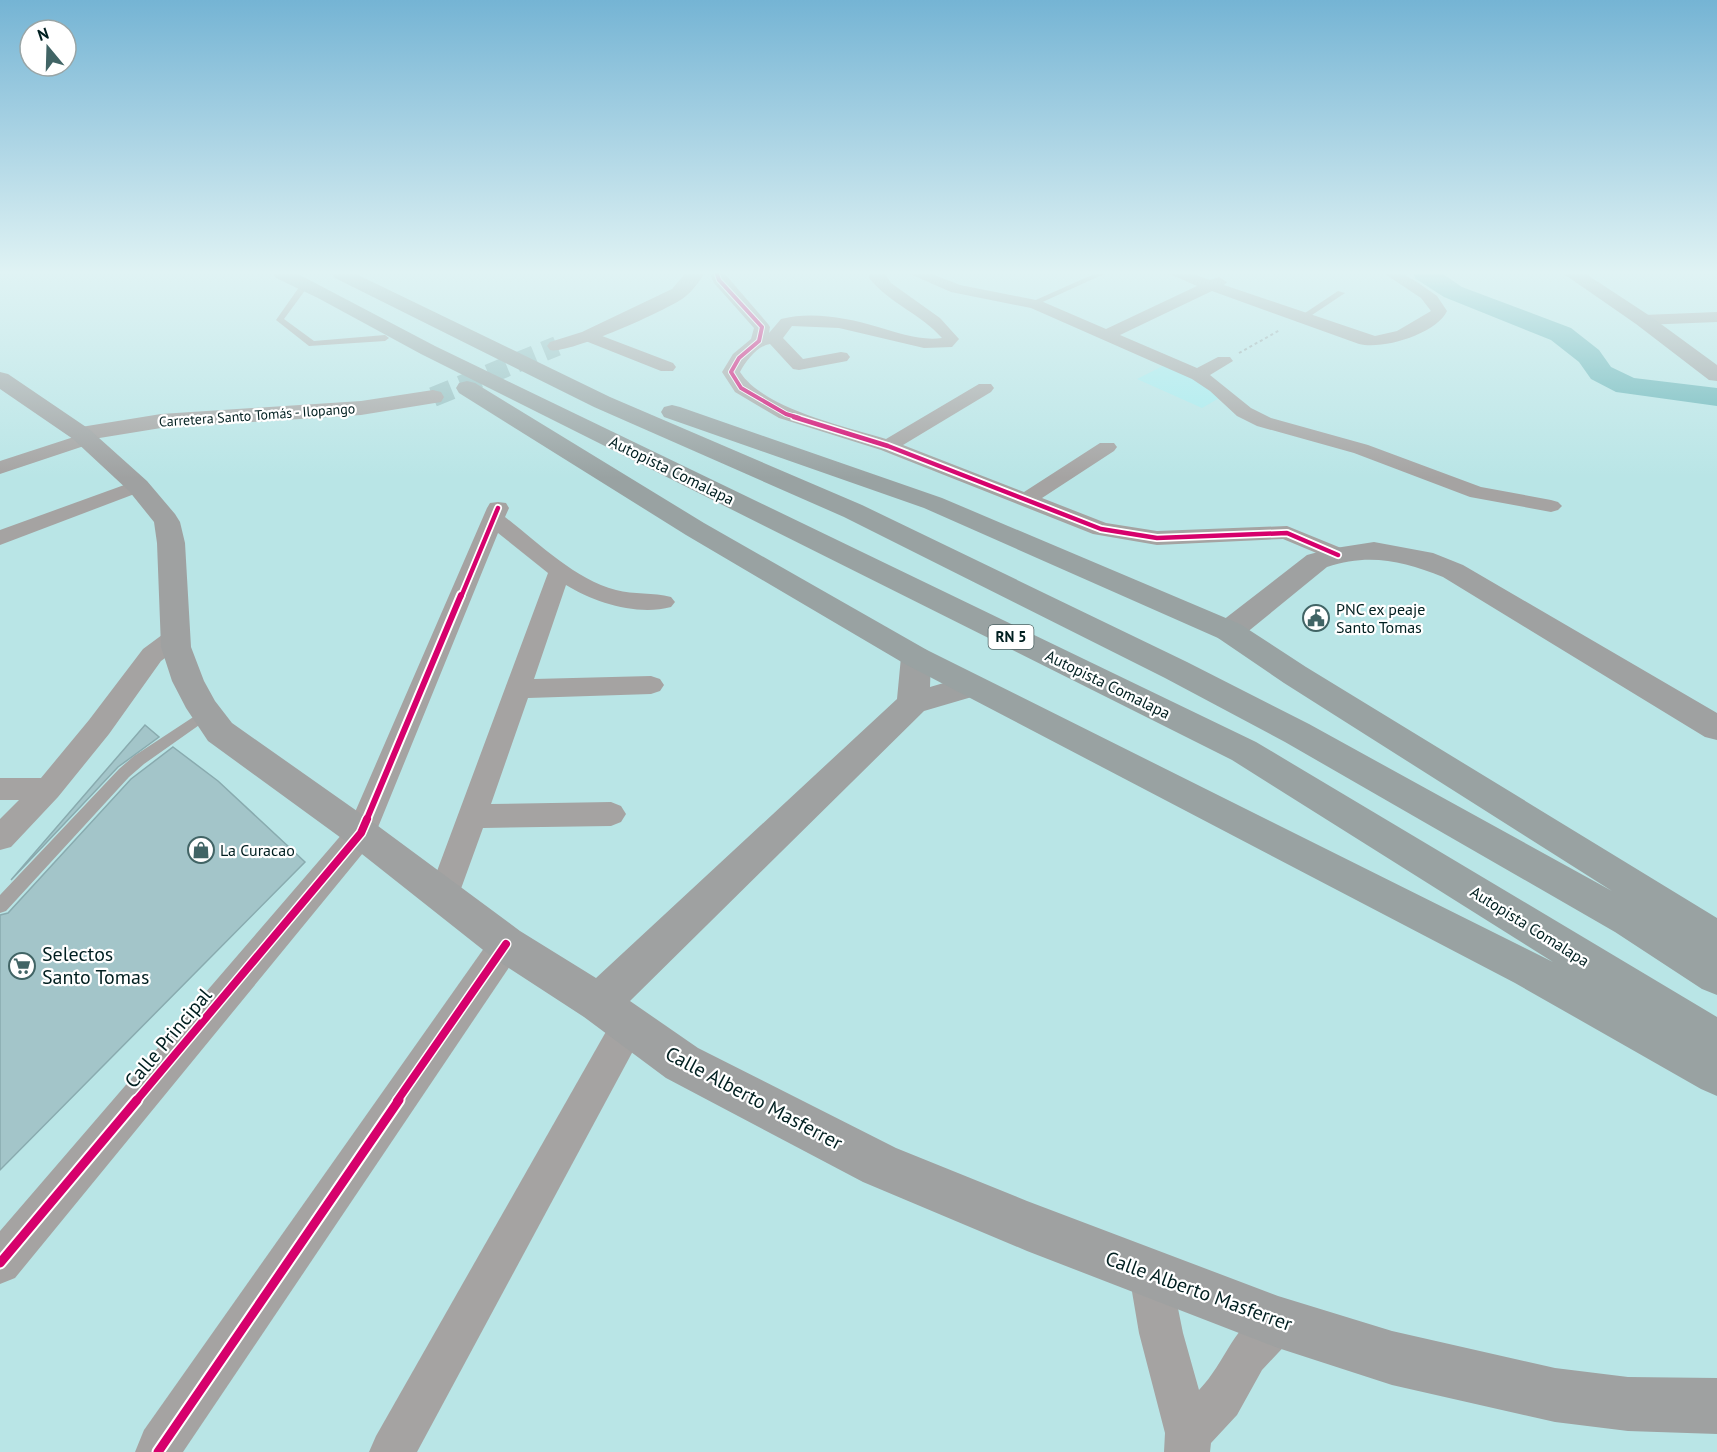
<svg xmlns="http://www.w3.org/2000/svg" width="1717" height="1452" viewBox="0 0 1717 1452" font-family="'PT Sans',sans-serif">
<style>
.built{fill:#a4ebee}
.lines{fill:none;stroke-linecap:round;stroke-linejoin:round}
.river{fill:#68b4b7;fill-rule:evenodd}
.building{fill:#a3c5c9;stroke:#89abaf;stroke-width:1.5}
.tertiary-tunnel{stroke:#94bdbe;stroke-width:20;stroke-dasharray:20 10;stroke-linecap:butt}
.path{stroke:#96a4a5;stroke-width:2;stroke-dasharray:3 3;stroke-linecap:butt}
.service{fill:#a5a3a2;fill-rule:evenodd}
.minor{fill:#a5a3a2;fill-rule:evenodd}
.tertiary{fill:#a5a3a2;fill-rule:evenodd}
.secondary{fill:#9fa1a1;fill-rule:evenodd}
.trunk{fill:#99a2a2;fill-rule:evenodd}
.cycleway-far4-casing{stroke:#fff;stroke-width:6}
.cycleway-far3-casing{stroke:#fff;stroke-width:8}
.cycleway-far2-casing{stroke:#fff;stroke-width:10}
.cycleway-far1-casing{stroke:#fff;stroke-width:11}
.cycleway-casing{stroke:#fff;stroke-width:13}
.cycleway-far4{stroke:#d6006c;stroke-width:4}
.cycleway-far3{stroke:#d6006c;stroke-width:4.5}
.cycleway-far2{stroke:#d6006c;stroke-width:6}
.cycleway-far1{stroke:#d6006c;stroke-width:8}
.cycleway{stroke:#d6006c;stroke-width:9}
.labels{text-anchor:middle;stroke-width:4.5;stroke-linejoin:round;paint-order:stroke}
.far-street-label{font-size:14px;fill:#001f20;stroke:#fff}
.shield{fill:#fff;stroke:#4c6263;stroke-width:1.5}
.shield-label{font-size:15px;font-weight:bold;fill:#001f20}
.street-label{font-size:16px;fill:#001f20;stroke:#fff}
.poi-label{font-size:16px;fill:#001f20;stroke:#fff;text-anchor:start}
.near-poi-label{font-size:20px;fill:#001f20;stroke:#fff;text-anchor:start}
.near-street-label{font-size:20px;fill:#001f20;stroke:#fff}
</style>
<rect width="100%" height="100%" fill="#b9e5e6"/>
<polygon class="built" points="1165,365 1200,380 1221,397 1202,408 1137,379"/>
<g class="lines">
<polygon class="river" points="1413,274 1443,274 1462,287 1571,328 1599,350 1611,367 1634,378 1717,388 1717,406 1616,392 1591,379 1579,362 1551,340 1444,297 1416,279"/>
</g>
<g class="building">
<polygon points="145,725 159,737 118,767 11,880"/>
<polygon points="173,747 218,781 305,862 0,1170 0,915 8,913 131,779"/>
</g>
<g class="lines">
<polyline class="tertiary-tunnel" points="433,397 557,346"/>
<polyline class="path" points="1239,353 1280,330"/>
<g class="service">
<polygon points="1094,274 1104,274 1036,305 1029,303"/>
<polygon points="302,283 309,285 284,319 314,341 385,335 389,338 385,341 309,346 276,320"/>
<polygon points="1338,291 1345,293 1306,319 1299,317"/>
<polygon points="207,708 212,710 214,713 212,716 144,764 129,777 6,911 0,913 0,895 119,769 134,756"/>
</g>
<g class="minor">
<path d="M710,274H725L768,324L770,327L769,333L781,319C812,311 848,318 878,327C899,333 920,341 942,338C921,314 889,303 869,278V274H885L891,283L940,318L959,339L952,347L924,348L839,328L792,326L783,338L803,359L841,352L847,353L850,357L847,361L799,370L793,369L770,344C757,346 746,361 740,372C764,409 844,426 886,439L979,384H991L994,388L991,392L903,445L1024,492L1100,443H1114L1117,447L1114,451L1042,498L1106,523L1157,531L1287,526L1346,550L1349,555L1346,560L1338,562L1283,539L1157,545L1093,534L881,450L779,418L735,392L722,372L733,354L751,339L754,328L714,283Z"/>
<path d="M910,274H932L960,285L1041,301L1106,329L1197,286L1170,274H1193L1210,280L1219,277L1227,282L1224,285L1375,336L1397,331L1431,311L1421,298L1385,274H1403L1417,282L1437,296L1447,311C1436,334 1383,350 1359,344L1212,291L1120,335L1197,368L1218,357H1230L1233,361L1210,375L1251,408L1271,418L1368,445L1481,487L1551,500L1558,502L1562,506L1558,510L1551,512L1470,497L1354,453L1257,426L1237,416L1210,391L1192,379L1031,308L951,292Z"/>
<polygon points="1717,312 1717,322 1643,325 1635,320 1643,315"/>
<polygon points="589,331 673,363 676,367 673,371 661,371 583,340 581,336 583,332"/>
<polygon points="86,433 93,435 96,439 93,443 0,474 0,461"/>
<polygon points="138,480 145,482 148,486 145,490 0,545 0,530"/>
<path d="M498,502L506,503L509,508L505,517C539,543 574,579 616,590C634,595 653,592 671,597L675,602L671,607C638,616 595,603 566,585L534,679L651,676L660,679L664,685L660,691L651,694L528,698L491,804L611,802L621,806L626,814L621,822L611,826L483,828L454,908L443,911L432,908L427,898L548,573L498,533L372,842L15,1278L0,1284V1231L349,826L487,508L490,503Z"/>
<polygon points="175,630 184,632 187,638 184,644 161,661 109,734 58,797 11,847 0,850 0,819 19,800 0,800 0,778 41,778 89,720 143,649 166,632"/>
<polygon points="506,929 518,934 522,944 518,954 183,1452 135,1452 144,1430 494,934"/>
<polygon points="628,1009 640,1014 645,1026 640,1038 417,1452 369,1452 376,1436 616,1014"/>
<path d="M1150,1253L1165,1259L1171,1274L1183,1333L1199,1390C1228,1360 1234,1319 1278,1301L1293,1307L1299,1322L1293,1337L1262,1370L1237,1415L1211,1443L1210,1452H1164L1165,1433L1139,1333L1129,1274L1135,1259Z"/>
</g>
<g class="tertiary">
<path d="M685,274H704C699,282 693,290 686,296C671,309 567,355 550,350L547,346L550,342L582,332L672,289Z"/>
<polygon points="433,390 441,392 444,397 441,402 361,415 161,428 81,441 73,439 69,434 73,429 81,427 161,414 361,401"/>
</g>
<g class="secondary">
<polygon points="1564,274 1586,274 1650,316 1717,365 1717,381 1709,380 1636,324"/>
<polygon points="0,372 8,374 89,429 147,481 175,514 180,522 185,543 191,647 204,681 215,701 232,723 374,823 520,931 596,978 897,699 901,657 905,650 916,647 927,650 931,657 930,687 971,675 982,678 987,686 982,694 924,711 630,1001 698,1048 896,1148 1027,1201 1278,1296 1392,1331 1555,1368 1628,1377 1717,1378 1717,1434 1628,1431 1555,1422 1392,1385 1278,1348 1027,1251 863,1182 666,1078 584,1017 492,957 348,843 208,741 186,708 172,681 161,647 157,543 154,522 129,491 73,439 0,389"/>
<path d="M1374,542L1433,553L1463,565L1717,713V740L1705,737L1443,577C1403,561 1369,553 1327,567L1240,638L1229,641L1218,638L1214,631L1218,624L1307,555L1329,549Z"/>
</g>
<g class="trunk">
<polygon points="273,274 298,274 435,346 1256,742 1717,1017 1717,1096 1701,1089 1515,983 905,664 686,535 459,393 456,388 459,383 467,381 475,383 704,523 927,650 1553,962 1232,760 421,354 318,298 276,278"/>
<polygon points="332,274 356,274 610,397 862,505 1187,662 1309,724 1612,891 1284,683 1218,638 924,508 664,417 661,412 664,407 672,405 680,407 942,498 1240,624 1306,667 1717,918 1717,995 1702,989 1615,932 1285,742 1165,678 844,517 594,407 335,278"/>
</g>
<defs>
<polyline id="cycleway-far4" points="717,274 719,280 762,327 759,341 739,358 731,372 741,388 786,414 799,418"/>
<g id="cycleway-far3">
<polyline points="794,417 888,446 1101,529 1157,538 1287,533 1338,555"/>
<polyline points="461,597 498,508"/>
</g>
<polyline id="cycleway-far2" points="366,821 461,595"/>
<g id="cycleway-far1">
<polyline points="136,1101 361,833 367,819"/>
<polyline points="397,1101 506,944"/>
</g>
<g id="cycleway">
<polyline points="0,1263 137,1100"/>
<polyline points="158,1452 399,1100"/>
</g>
</defs>
<use href="#cycleway-far4" class="cycleway-far4-casing"/>
<use href="#cycleway-far3" class="cycleway-far3-casing"/>
<use href="#cycleway-far2" class="cycleway-far2-casing"/>
<use href="#cycleway-far1" class="cycleway-far1-casing"/>
<use href="#cycleway" class="cycleway-casing"/>
<use href="#cycleway-far4" class="cycleway-far4"/>
<use href="#cycleway-far3" class="cycleway-far3"/>
<use href="#cycleway-far2" class="cycleway-far2"/>
<use href="#cycleway-far1" class="cycleway-far1"/>
<use href="#cycleway" class="cycleway"/>
</g>
<linearGradient id="sky" x2="0" y2="1"><stop stop-color="#75b4d4"/><stop offset="0.57" stop-color="#e0f3f4"/><stop offset="1" stop-color="#e0f3f4" stop-opacity="0"/></linearGradient>
<rect width="1717" height="478" fill="url(#sky)"/>
<defs>
<symbol id="civic-ring" viewBox="-11 -11 22 22"><circle r="9.5" fill="#fff" stroke="#416465" stroke-width="1.5"/><path d="M-.6-6.5H3V-4.5H.6V-3L4-1V1h2V6H-6V1h2V-1L-.6-3ZM-1.2 2.5V6h2.4V2.5Z" fill="#416465"/></symbol>
<symbol id="shop-ring" viewBox="-11 -11 22 22"><circle r="9.5" fill="#fff" stroke="#416465" stroke-width="1.5"/><path d="M-5-2.5h2.3a2.7 3.5 0 0 1 5.4 0H5L5.5 6h-11ZM-1.5-2.5h3a1.5 2.3 0 0 0-3 0Z" fill="#416465"/></symbol>
<symbol id="supermarket-ring" viewBox="-11 -11 22 22"><circle r="9.5" fill="#fff" stroke="#416465" stroke-width="1.5"/><path d="M-6-5.5h2.5l.6 2H6L4.5 2H-2.5L-4.4-4H-6ZM-1.5 3.2a1.3 1.3 0 1 0 .1 0ZM3 3.2a1.3 1.3 0 1 0 .1 0Z" fill="#416465"/></symbol>
</defs>
<g fill-rule="evenodd">
<use href="#civic-ring" x="1301" y="603" width="30" height="30"/>
<use href="#shop-ring" x="186" y="835" width="30" height="30"/>
<use href="#supermarket-ring" x="7" y="951" width="30" height="30"/>
</g>
<g class="labels">
<g class="far-street-label">
<text transform="translate(257 415) rotate(-4)" y="5">Carretera Santo Tomás - Ilopango</text>
</g>
<rect class="shield" x="988.5" y="625" width="45" height="24" rx="4.5"/>
<g class="shield-label">
<text x="1011" y="642">RN 5</text>
</g>
<g class="street-label">
<text transform="translate(672 470) rotate(26)" y="6">Autopista Comalapa</text>
<text transform="translate(1108 684) rotate(26)" y="6">Autopista Comalapa</text>
<text transform="translate(1530 926) rotate(32)" y="6">Autopista Comalapa</text>
</g>
<g class="poi-label">
<text x="1336" y="615">PNC ex peaje<tspan x="1336" dy="18">Santo Tomas</tspan></text>
<text x="220" y="856">La Curacao</text>
</g>
<g class="near-poi-label">
<text x="42" y="961">Selectos<tspan x="42" dy="23">Santo Tomas</tspan></text>
</g>
<g class="near-street-label">
<text transform="translate(168 1038) rotate(-50)" y="7">Calle Principal</text>
<text transform="translate(754 1098) rotate(28)" y="7">Calle Alberto Masferrer</text>
<text transform="translate(1199 1291) rotate(20)" y="7">Calle Alberto Masferrer</text>
</g>
</g>
<g transform="translate(48 48) rotate(341)"><circle r="28" fill="#ffffff" stroke="#99a5a6" stroke-width="1.5"/>
<path d="M0-4.5L10 22L0 15L-10 22Z" fill="#416465"/>
<text y="-9" font-size="16" font-weight="bold" text-anchor="middle" fill="#001f20">N</text>
</g>
</svg>
